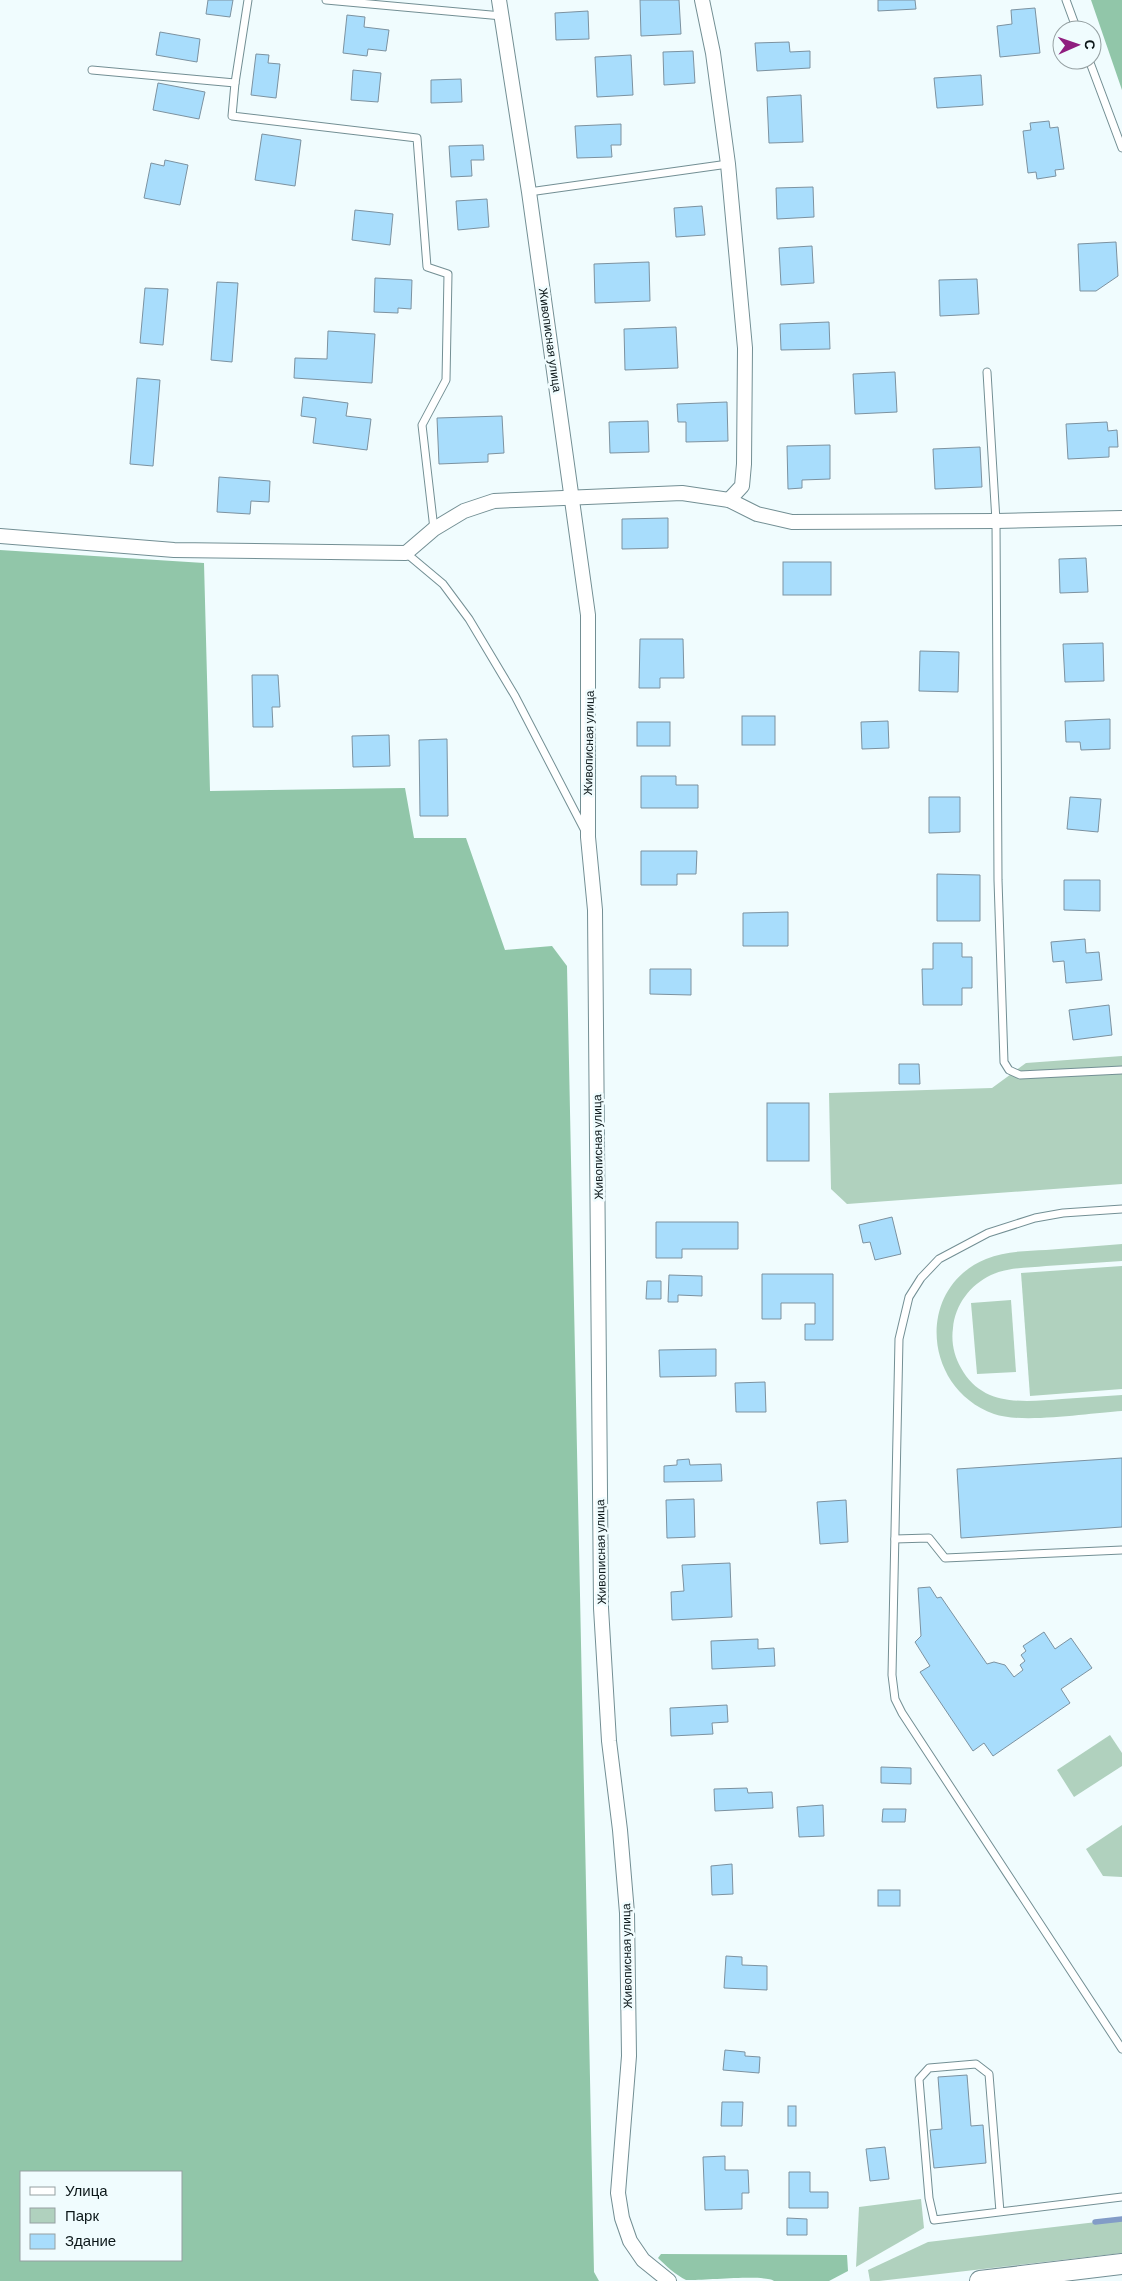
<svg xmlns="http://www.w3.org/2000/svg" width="1122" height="2281" viewBox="0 0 1122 2281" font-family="Barlow,sans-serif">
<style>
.green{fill:#b0d1be}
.forest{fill:#91c6a9;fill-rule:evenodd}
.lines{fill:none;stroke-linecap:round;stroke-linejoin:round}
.stream{stroke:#829cc7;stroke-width:5.5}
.building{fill:#a8ddfc;stroke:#7c92a0}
.service-casing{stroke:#738f94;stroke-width:9}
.minor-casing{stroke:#738f94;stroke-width:16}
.secondary-casing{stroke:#738f94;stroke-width:22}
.service{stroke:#fff;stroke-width:7}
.minor{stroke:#fff;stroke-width:14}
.secondary{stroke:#fff;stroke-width:20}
.labels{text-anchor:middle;stroke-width:5;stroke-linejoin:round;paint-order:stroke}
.street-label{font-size:12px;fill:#0c1719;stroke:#f0fcfe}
</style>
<rect width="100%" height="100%" fill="#f0fcfe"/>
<g class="green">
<polygon points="1122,1056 1122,1184 847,1204 831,1189 829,1093 992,1088 1026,1063"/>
<path d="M1122,1244V1261C1097,1263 1072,1264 1046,1266C1028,1268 1008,1267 991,1275C970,1285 955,1305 953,1328C951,1342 954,1356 961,1368C982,1407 1024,1402 1062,1399C1082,1398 1102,1396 1122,1395V1411C1090,1413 1022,1424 994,1414C923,1389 915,1288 986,1259C1005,1251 1026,1251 1046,1250C1072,1248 1097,1246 1122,1244Z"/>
<polygon points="1122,1266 1122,1389 1030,1396 1021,1273"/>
<polygon points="1011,1300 1016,1372 977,1374 971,1303"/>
<polygon points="1110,1735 1122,1753 1122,1766 1074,1797 1057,1770"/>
<polygon points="1122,1825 1122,1877 1103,1876 1086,1849"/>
<polygon points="921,2199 924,2228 856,2267 859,2207"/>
<polygon points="1122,2219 1122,2253 879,2281 870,2281 868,2270 928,2242"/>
</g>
<g class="forest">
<polygon points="1091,0 1122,0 1122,90"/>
<path d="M0,550L204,563L210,791L405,788L414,838H466L505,950L552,946L567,966L594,2272L599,2281H0ZM181,2172V2260H21V2172Z"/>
<path d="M661,2254L847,2255L848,2271L829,2281H774C766,2274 701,2281 686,2280C676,2275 666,2266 658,2258Z"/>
</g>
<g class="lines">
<polyline class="stream" points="1095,2222 1122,2219"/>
</g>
<g class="building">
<polygon points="208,0 233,0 230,17 206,14"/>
<polygon points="640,0 679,0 681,34 641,36"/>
<polygon points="878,0 915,0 916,9 878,11"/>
<polygon points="1035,8 1040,53 1000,57 997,26 1012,24 1011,10"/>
<polygon points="588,11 589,39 556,40 555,13"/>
<polygon points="347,15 365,17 364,27 389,30 386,51 368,49 367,56 343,53"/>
<polygon points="160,32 200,39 197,62 156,55"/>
<polygon points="789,42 790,52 810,51 810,68 757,71 755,43"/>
<polygon points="693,51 695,83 664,85 663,52"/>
<polygon points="256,54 269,55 268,63 280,64 276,98 251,95"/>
<polygon points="631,55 633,95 597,97 595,57"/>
<polygon points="353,70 381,73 378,102 351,100"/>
<polygon points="981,75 983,105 937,108 934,78"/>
<polygon points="461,79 462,102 431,103 431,80"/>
<polygon points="158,83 205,92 199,119 153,110"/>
<polygon points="801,95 803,142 769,143 767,97"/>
<polygon points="1049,121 1050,128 1058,127 1064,169 1055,170 1056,176 1037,179 1036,172 1028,173 1023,131 1031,130 1030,123"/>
<polygon points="621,124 621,145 611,145 612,157 577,158 575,126"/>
<polygon points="262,134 301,140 295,186 255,180"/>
<polygon points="483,145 484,160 471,160 472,176 451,177 449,146"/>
<polygon points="165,160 188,165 180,205 144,198 151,163 164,166"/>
<polygon points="813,187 814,217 777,219 776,188"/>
<polygon points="487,199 489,227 458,230 456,201"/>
<polygon points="702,206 705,235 676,237 674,208"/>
<polygon points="355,210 393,214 390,245 352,240"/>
<polygon points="1116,242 1118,276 1096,291 1080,291 1078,244"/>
<polygon points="812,246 814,283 781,285 779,248"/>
<polygon points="649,262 650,301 595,303 594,264"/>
<polygon points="375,278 412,280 411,309 398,308 398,313 374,312"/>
<polygon points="977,279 979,314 940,316 939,280"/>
<polygon points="217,282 238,283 232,362 211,360"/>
<polygon points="145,288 168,289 163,345 140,343"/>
<polygon points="829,322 830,349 781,350 780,324"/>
<polygon points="676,327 678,368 625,370 624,329"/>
<polygon points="328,331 375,334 372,383 294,378 295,358 327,359"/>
<polygon points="895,372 897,412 855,414 853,374"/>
<polygon points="137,378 160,380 153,466 130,464"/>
<polygon points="303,397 348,403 346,416 371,419 367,450 313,443 316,418 301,416"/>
<polygon points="727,402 728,441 686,442 686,422 678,422 677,404"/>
<polygon points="502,416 504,453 488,454 488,462 439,464 437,418"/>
<polygon points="648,421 649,452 610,453 609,422"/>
<polygon points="1107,422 1108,431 1117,430 1118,447 1109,447 1109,457 1068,459 1066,424"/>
<polygon points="830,445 830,479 802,480 802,488 788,489 787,446"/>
<polygon points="980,447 982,487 935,489 933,449"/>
<polygon points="219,477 270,481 269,502 251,501 250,514 217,512"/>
<polygon points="668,518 668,548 622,549 622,519"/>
<polygon points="1086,558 1088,592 1060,593 1059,559"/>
<rect x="783" y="562" width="48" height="33"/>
<polygon points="640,639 683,639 684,678 660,678 660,688 639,688"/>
<polygon points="1103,643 1104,681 1065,682 1063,644"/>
<polygon points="920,651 959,652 958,692 919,691"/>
<polygon points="252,675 278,675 280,707 272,707 273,727 253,727"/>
<rect x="742" y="716" width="33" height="29"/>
<polygon points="1110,719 1110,749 1081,750 1080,742 1066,742 1065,721"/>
<polygon points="888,721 889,748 862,749 861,722"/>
<rect x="637" y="722" width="33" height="24"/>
<polygon points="389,735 390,766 353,767 352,736"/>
<polygon points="447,739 448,816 420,816 419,740"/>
<polygon points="641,776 676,776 676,785 698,785 698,808 641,808"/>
<polygon points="929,797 960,797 960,832 929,833"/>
<polygon points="1070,797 1101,799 1098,832 1067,829"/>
<polygon points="641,851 697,851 696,874 677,874 677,885 641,885"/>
<polygon points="937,874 980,875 980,921 937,921"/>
<polygon points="1064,880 1100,880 1100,911 1064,910"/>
<polygon points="788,912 788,946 743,946 743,913"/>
<polygon points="1085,939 1086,953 1099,952 1102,980 1066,983 1064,961 1053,962 1051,942"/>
<polygon points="933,943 962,943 962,957 972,957 972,988 962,988 962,1005 923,1005 922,969 933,969"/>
<polygon points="650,969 691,969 691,995 650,994"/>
<polygon points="1109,1005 1112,1035 1073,1040 1069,1010"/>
<polygon points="899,1064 919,1064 920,1084 899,1084"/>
<rect x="767" y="1103" width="42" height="58"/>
<polygon points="892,1217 901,1254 875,1260 870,1242 863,1243 859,1225"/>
<polygon points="656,1222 738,1222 738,1249 682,1249 682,1258 656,1258"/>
<polygon points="762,1274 833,1274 833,1340 805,1340 805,1324 815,1324 815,1303 781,1303 781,1319 762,1319"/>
<polygon points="669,1275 702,1276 702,1296 678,1295 678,1302 668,1302"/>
<polygon points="647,1281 661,1281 661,1299 646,1299"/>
<polygon points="716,1349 716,1376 660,1377 659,1350"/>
<polygon points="765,1382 766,1412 736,1412 735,1383"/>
<polygon points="1122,1458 1122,1527 961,1538 957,1469"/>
<polygon points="689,1459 690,1465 721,1464 722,1481 664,1482 664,1466 677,1465 677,1460"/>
<polygon points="694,1499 695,1537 667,1538 666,1500"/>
<polygon points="846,1500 848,1542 820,1544 817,1502"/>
<polygon points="730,1563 732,1617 672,1620 671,1592 684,1591 682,1565"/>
<polygon points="930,1587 937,1598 941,1597 987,1664 994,1662 1005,1665 1014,1677 1023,1670 1020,1665 1025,1661 1021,1655 1026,1651 1023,1646 1044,1632 1055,1649 1071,1638 1092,1668 1061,1689 1070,1703 993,1756 984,1743 973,1751 920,1672 930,1666 915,1642 921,1636 918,1588"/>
<polygon points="758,1639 758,1649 774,1648 775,1666 712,1669 711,1641"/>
<polygon points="727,1705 728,1722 712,1723 713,1734 671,1736 670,1708"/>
<polygon points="881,1767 911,1768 911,1784 881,1783"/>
<polygon points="747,1788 748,1793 772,1792 773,1808 715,1811 714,1789"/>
<polygon points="823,1805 824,1836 799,1837 797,1807"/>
<polygon points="883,1809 906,1809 905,1822 882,1822"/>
<polygon points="732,1864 733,1894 712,1895 711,1866"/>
<rect x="878" y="1890" width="22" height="16"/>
<polygon points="726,1956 742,1957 742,1965 767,1966 767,1990 724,1988"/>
<polygon points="725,2050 745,2052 745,2056 760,2057 759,2073 723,2070"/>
<polygon points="967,2075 971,2126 983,2125 986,2163 934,2168 930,2130 942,2129 938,2077"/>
<polygon points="722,2102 743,2102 742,2126 721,2126"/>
<rect x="788" y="2106" width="8" height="20"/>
<polygon points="885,2147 889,2179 870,2181 866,2149"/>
<polygon points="725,2156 725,2170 748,2170 749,2193 742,2193 742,2209 705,2210 703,2157"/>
<polygon points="789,2172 810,2172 810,2192 828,2192 828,2208 789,2208"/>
<polygon points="787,2218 807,2219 807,2235 787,2235"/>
</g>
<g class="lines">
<defs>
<g id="service">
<polyline points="326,0 502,16"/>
<polyline points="1066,0 1077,30"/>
<polyline points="1089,60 1122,148"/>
<polyline points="92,70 235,83 248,0"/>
<polyline points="235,83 232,116 417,138 427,267 448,274 446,380 422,425 434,529"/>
<polyline points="529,192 728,164"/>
<polyline points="987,372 996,521 998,880 1004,1062 1009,1070 1020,1075 1122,1070"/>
<polyline points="406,553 443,584 469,619 515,696 584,829"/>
<polyline points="1122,1209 1063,1213 1035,1218 988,1233 939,1259 921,1278 909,1297 899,1339 892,1675 895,1699 902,1713 1122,2049"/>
<polyline points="895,1539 929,1538 945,1558 1122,1550"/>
<polyline points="1000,2212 989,2074 976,2064 929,2068 919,2079 929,2198 934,2220 1122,2197"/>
</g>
<g id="minor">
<polyline points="499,0 529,192 588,615 588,837 595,910 601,1608 609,1741 620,1830 627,1913 629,2056 618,2193 622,2218 630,2241 643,2260 669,2281"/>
<polyline points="702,0 713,53 728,164 745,348 744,464 742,486 729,500"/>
<polyline points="0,536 174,550 406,553 434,529 464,511 494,501 516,500 682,493 729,500 757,514 792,522 996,521 1122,518"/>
</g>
<polyline id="secondary" points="980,2281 1122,2264"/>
</defs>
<use href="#service" class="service-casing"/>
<use href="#minor" class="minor-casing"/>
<use href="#secondary" class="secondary-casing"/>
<use href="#service" class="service"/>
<use href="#minor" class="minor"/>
<use href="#secondary" class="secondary"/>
</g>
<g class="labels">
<g class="street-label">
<text transform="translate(550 340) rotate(82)" y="4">Живописная улица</text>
<text transform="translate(589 743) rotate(-89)" y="4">Живописная улица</text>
<text transform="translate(598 1147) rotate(-91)" y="4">Живописная улица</text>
<text transform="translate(601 1552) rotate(-91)" y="4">Живописная улица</text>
<text transform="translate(627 1956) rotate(-91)" y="4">Живописная улица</text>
</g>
</g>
<rect x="20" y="2171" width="162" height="90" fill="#f0fcfe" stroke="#95a0a2"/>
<rect x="30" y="2187" width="25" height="8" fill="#ffffff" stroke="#95a0a2"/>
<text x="65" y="2196" font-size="15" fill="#0c1719">Улица</text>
<rect x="30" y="2208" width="25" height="15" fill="#b0d1be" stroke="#95a0a2"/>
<text x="65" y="2221" font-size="15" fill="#0c1719">Парк</text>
<rect x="30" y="2234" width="25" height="15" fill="#a8ddfc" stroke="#95a0a2"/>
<text x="65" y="2246" font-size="15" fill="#0c1719">Здание</text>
<g transform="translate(1077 45) rotate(88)"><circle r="24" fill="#f0fcfe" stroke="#95a0a2"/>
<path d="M0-4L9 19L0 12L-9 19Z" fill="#8f1e7f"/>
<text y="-8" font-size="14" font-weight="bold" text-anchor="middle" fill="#0c1719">С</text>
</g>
</svg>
